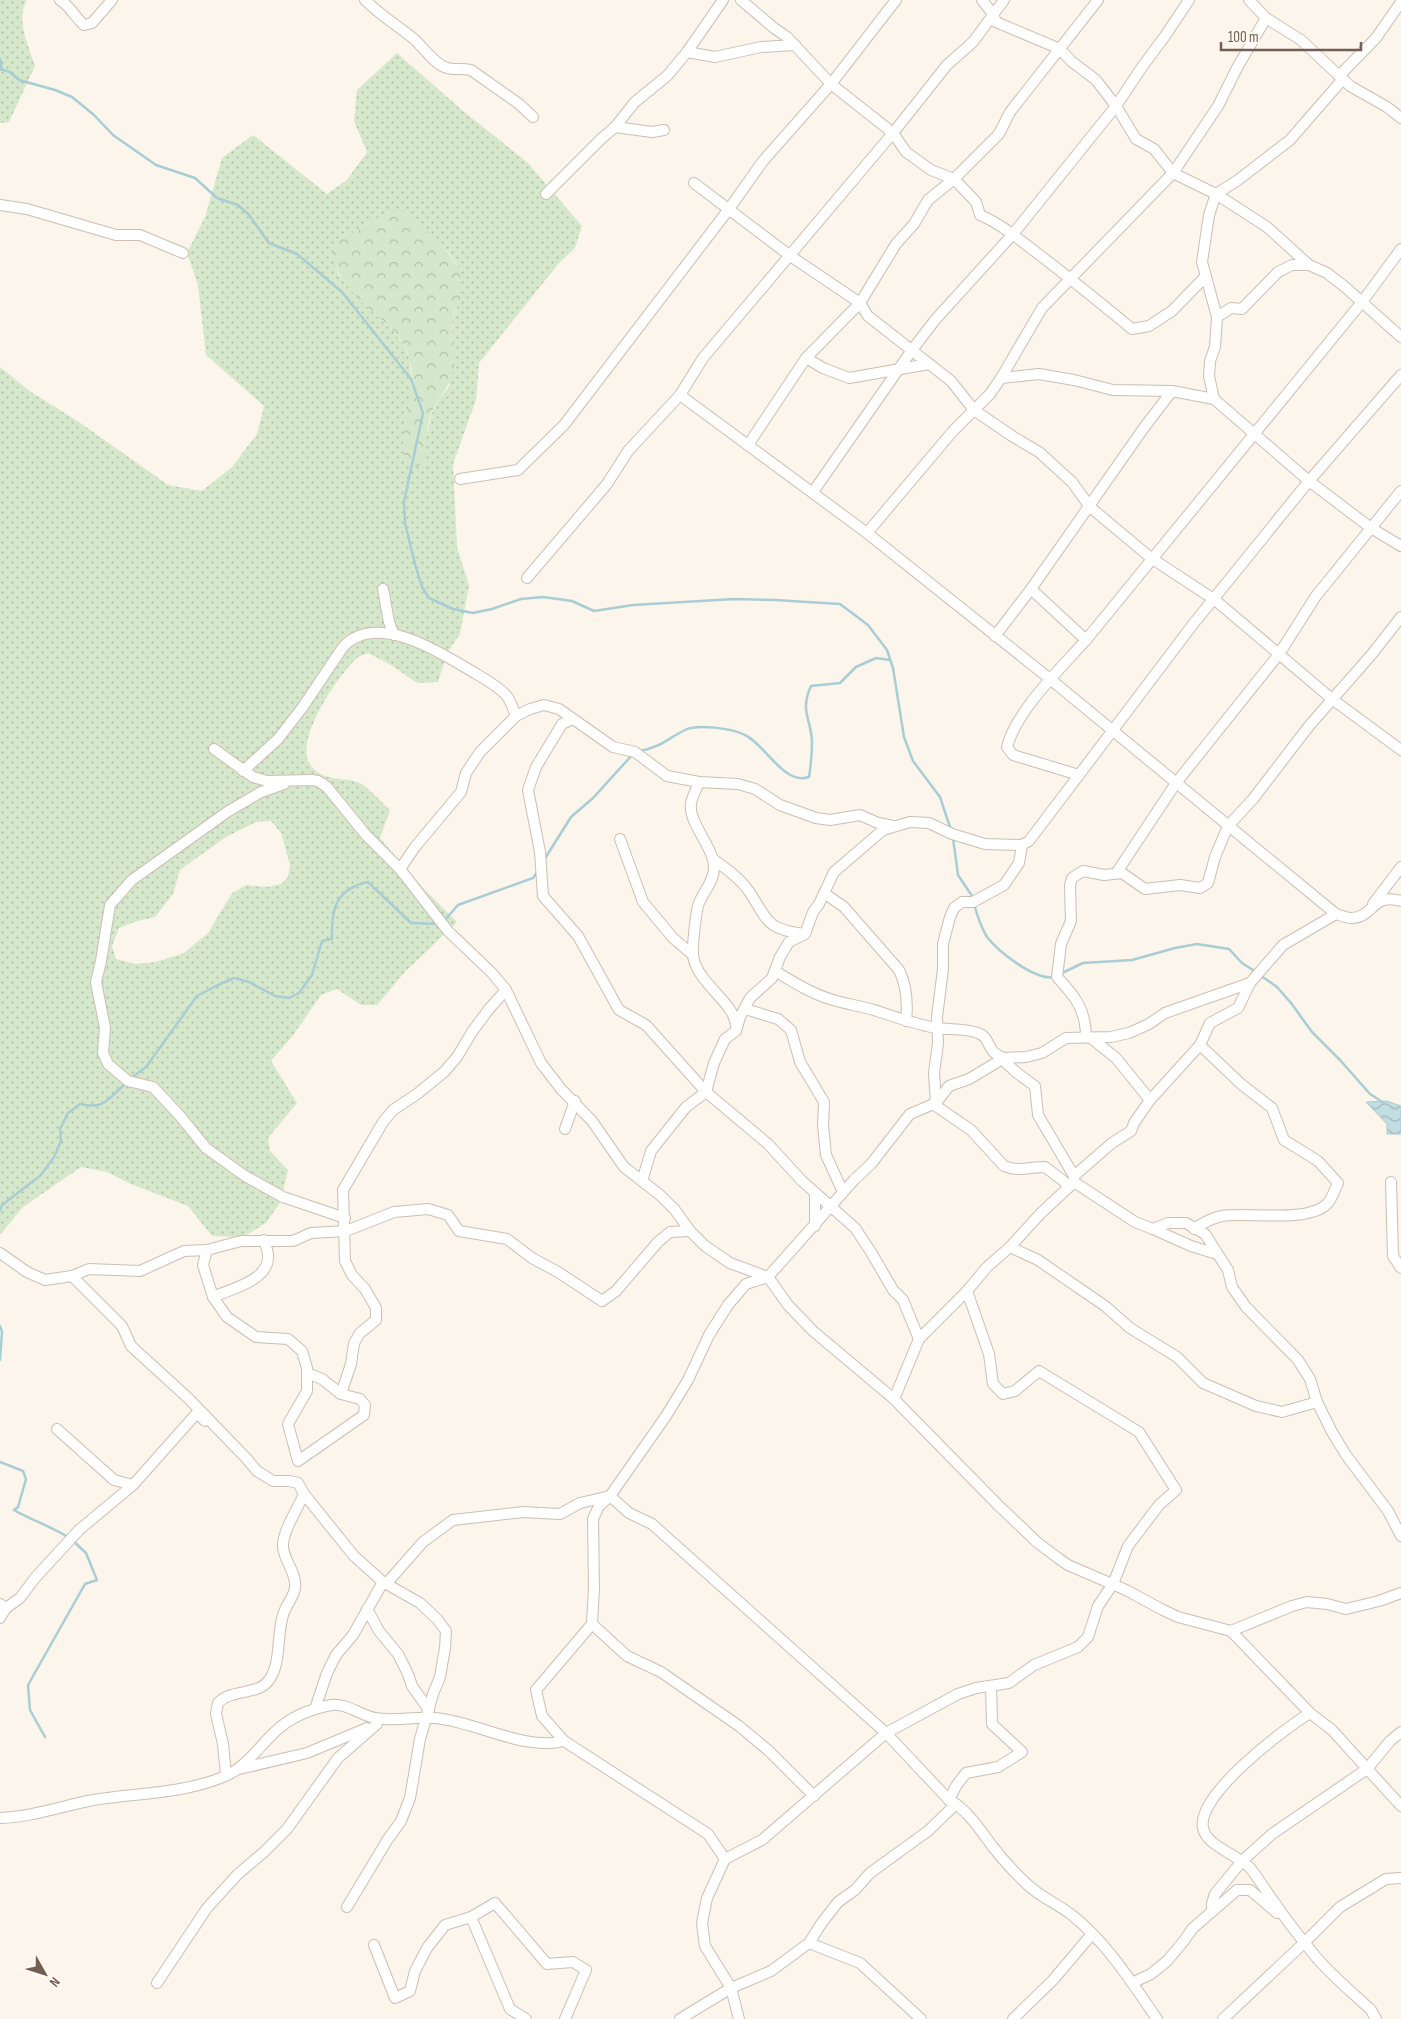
<svg xmlns="http://www.w3.org/2000/svg" width="1401" height="2019" viewBox="0 0 1401 2019" font-family="'Sofia Sans Condensed',sans-serif">
<style>
.grass{fill:url(#grass-dots);fill-rule:evenodd}
.forest{fill:url(#forest-crowns)}
.water{fill:url(#water-waves);stroke:#a9cdd4}
.lines{fill:none;stroke-linecap:round;stroke-linejoin:round}
.stream{stroke:#a9cdd4;stroke-width:2.5}
.minor-casing{stroke:#cdbeb2;stroke-width:12}
.minor{stroke:#fff;stroke-width:10}
</style>
<defs>
<pattern id="grass-dots" width="8" height="8" patternUnits="userSpaceOnUse" patternTransform="scale(1.25)"><rect width="8" height="8" fill="#d6e8cb"/><path d="M2 2h.1M6 6h.1" fill="none" stroke="#b2bfa7" stroke-width="1.8" stroke-linecap="round"/></pattern>
<pattern id="forest-crowns" width="20" height="18" patternUnits="userSpaceOnUse" patternTransform="scale(1.25)"><rect width="20" height="18" fill="#d6e8cb"/><path d="M2 6a3 3 0 1 1 6 0M12 15a3 3 0 1 1 6 0" fill="none" stroke="#b2bfa7"/></pattern>
<pattern id="water-waves" width="16" height="10" patternUnits="userSpaceOnUse" patternTransform="scale(1.25)"><rect width="16" height="10" fill="#c2dee3"/><path d="M0 5q4-4 8 0t8 0" fill="none" stroke="#a2b7ba"/></pattern>
</defs>
<rect width="100%" height="100%" fill="#fbf5ec"/>
<g class="grass">
<path d="M0,0H27C15,19 29,47 35,66L9,122L0,123Z"/>
<path d="M397,53L463,111L528,163L582,226L575,248L559,263L479,363L476,400L453,464L457,547L469,585L460,634L447,653L438,682L417,683L391,665L368,653C364,655 358,656 355,660C337,677 294,740 310,764C323,784 348,776 362,784C372,791 381,802 390,810L380,838L417,882L457,922L404,973L377,1005H361L337,989L321,995L294,1034L271,1061L297,1103L268,1138L270,1151L288,1170L281,1201L266,1223L243,1237L212,1236L188,1206L131,1184L107,1172L81,1167L23,1207L0,1235V367L31,392L79,422L168,485L202,491L232,467L257,434L264,406L206,355L198,285L187,253L205,217L222,158L253,135L327,194L347,180L367,152L354,121L357,90ZM389,212L440,243L451,255L458,268L460,300L453,318L449,387L439,399L431,415L428,431L405,424L412,391L410,360L404,345L394,332L358,298L338,274L331,245L343,235L358,230ZM271,821L281,833L290,865L288,877L281,884L266,887L246,885L232,893L208,933L184,953L156,962L135,964L116,959L112,946L119,928L134,922L155,917L173,894L180,870L226,837L256,822Z"/>
</g>
<path class="forest" d="M389,212H404C430,234 470,260 460,300C459,306 454,311 453,317C450,333 457,351 454,367C450,389 439,395 431,414C426,429 426,447 425,463L410,469C408,465 405,460 404,455C398,418 424,381 404,345C399,336 391,329 384,322C359,299 333,280 331,245L343,235L358,230Z"/>
<polygon class="water" points="1387,1101 1401,1106 1401,1134 1387,1134 1387,1124 1366,1102"/>
<g class="lines">
<g class="stream">
<polyline points="0,59 2,70"/>
<polyline points="0,69 10,72 19,80 55,90 72,97 94,115 113,135 156,165 195,178 217,198 238,205 249,215 269,243 297,254 342,292 411,379 423,413 404,502 405,523 415,564 422,587 429,598 453,609 473,613 492,609 521,599 543,597 572,601 594,611 633,605 734,599 775,600 840,604 868,625 887,650 893,668 904,737 913,761 940,797 951,830"/>
<path d="M640,751C661,747 667,739 685,730C698,724 731,728 745,735C764,743 784,786 809,777C811,765 812,752 812,740C810,717 800,710 811,686L840,683L856,667L876,658L890,660"/>
<polyline points="953,838 958,875 974,899"/>
<polyline points="544,860 571,817 593,798 633,754"/>
<path d="M974,904C977,915 981,927 987,937C999,952 1035,981 1055,977"/>
<polyline points="444,921 458,905 533,878 538,871"/>
<polyline points="1060,974 1083,963 1132,960 1175,948 1197,944 1229,949 1242,963 1256,972"/>
<polyline points="1260,975 1277,987 1291,1003 1312,1032 1340,1060 1370,1094 1384,1103"/>
<path d="M131,1078L146,1067L197,996L216,986L234,978L249,982L275,996L289,998L299,993L312,975L322,941L332,939C331,908 336,889 368,882L411,923L439,924"/>
<path d="M0,1210L2,1205L41,1175L54,1157L61,1141L60,1129L68,1113L80,1104C104,1110 108,1099 125,1084"/>
<polyline points="0,1326 2,1332 0,1360"/>
<path d="M0,1462L23,1471L26,1479L18,1507L14,1510C31,1520 50,1526 68,1537"/>
<polyline points="45,1737 30,1710 28,1685 85,1584 97,1580 86,1553 72,1540"/>
</g>
<defs>
<g id="minor">
<path d="M60,0C70,6 75,17 84,25L92,23L112,0"/>
<path d="M365,0C380,15 398,26 414,39C424,48 434,64 447,68C453,70 463,68 471,70L519,104L533,117"/>
<polyline points="741,0 774,28 787,37 831,84 893,133 947,65 973,42 1004,0"/>
<polyline points="982,0 993,14 996,22 1060,49 1071,61 1096,80 1116,106 1136,139 1154,149 1173,173 1216,194 1267,227 1309,265 1327,273 1345,287 1401,337"/>
<polyline points="1249,0 1266,18 1301,40 1350,86 1387,107 1401,118"/>
<polyline points="687,52 715,57 761,47 795,45"/>
<polyline points="1339,76 1376,38 1401,2"/>
<polyline points="615,127 652,132 664,130"/>
<polyline points="694,183 789,255 860,303 868,316 951,381 974,410 1012,436 1039,452 1072,482 1090,507 1151,558 1215,600 1332,699 1401,750"/>
<polyline points="546,194 601,139 615,127 635,102 667,76 687,52 723,0"/>
<polyline points="0,205 27,209 116,235 140,235 183,253"/>
<polyline points="1217,317 1231,308 1242,309 1278,272 1292,265 1309,265"/>
<polyline points="806,358 860,303 896,244 914,224 928,200 954,179 999,134 1010,112 1098,0"/>
<polyline points="1001,378 1039,374 1074,380 1113,390 1172,391 1214,399 1309,481 1371,528 1401,546"/>
<path d="M680,395L867,533L1050,679L1336,914C1340,915 1346,918 1351,918C1374,918 1372,892 1401,901"/>
<polyline points="1214,399 1209,376 1210,361 1215,347 1217,317 1202,262 1209,215 1216,194 1238,180 1290,140 1343,79"/>
<polyline points="748,445 806,358 823,368 849,378 929,364"/>
<polyline points="460,479 518,470 564,425 729,209 763,161 831,84 896,0"/>
<polyline points="813,492 912,350 935,320 1013,234 1116,106 1142,67 1165,36 1189,0"/>
<polyline points="867,533 953,431 990,394 1001,378 1042,308 1173,173 1218,106 1237,68 1266,18"/>
<path d="M527,578L607,484L628,451L680,395L703,358L893,133L906,152L931,170L954,179L976,202L980,215C1003,225 1021,241 1041,256C1072,280 1102,304 1132,329L1149,326L1172,311L1206,276"/>
<polyline points="383,589 389,622 394,635"/>
<polyline points="1031,589 1086,640"/>
<polyline points="995,636 1031,589 1143,429 1172,391"/>
<polyline points="573,719 562,724 536,767 528,790 540,852 543,896 578,936 619,1010 646,1025 706,1092 768,1144 802,1181 855,1228 871,1252 893,1290 903,1300 919,1339"/>
<polyline points="214,749 253,777 267,781 312,780 318,781 327,787 366,835 400,869 448,931 492,973 506,990 541,1063 561,1089 592,1121 624,1167 660,1195 675,1210 690,1231 705,1246 730,1263 768,1277 788,1305 813,1331 894,1399 998,1505 1038,1543 1058,1558 1068,1565 1126,1590 1163,1610 1178,1617 1231,1631 1310,1713 1332,1730 1401,1806"/>
<path d="M243,771L278,739L302,708L343,647C375,612 436,650 468,669C481,677 496,684 506,695C511,701 513,709 516,716"/>
<path d="M1079,775L1013,755L1007,747C1016,711 1061,668 1086,640L1362,302L1401,249"/>
<path d="M699,782C697,788 692,797 691,803C688,824 714,846 714,868C714,881 704,891 699,903C696,910 692,948 693,956C698,985 735,1002 736,1026"/>
<polyline points="284,784 261,792 227,812 132,880 110,905 101,961 96,982 105,1028 103,1053 108,1064 128,1081 153,1087 180,1116 206,1148 245,1176 283,1197 345,1218"/>
<polyline points="620,839 643,902 673,938 693,955"/>
<path d="M713,859C725,868 739,877 748,890C768,919 764,929 804,934"/>
<polyline points="400,869 415,847 461,792 466,773 480,752 516,716 530,709 544,705 559,709 613,747 635,752 667,776 699,782 738,784 755,789 780,805 816,818 830,820 860,815 878,823 893,826"/>
<polyline points="1117,872 1176,783 1279,654 1316,596 1401,491"/>
<path d="M824,893L844,907L899,970C907,986 908,1002 906,1021"/>
<polyline points="1373,904 1401,867"/>
<path d="M775,971C793,982 812,994 833,1000C847,1004 860,1006 874,1010C895,1017 915,1024 936,1028C950,1030 965,1028 978,1033C992,1038 985,1052 1004,1058"/>
<polyline points="745,1009 778,1019 791,1030 800,1062 824,1102 823,1125 826,1155 843,1192"/>
<path d="M1086,1037C1086,1010 1075,996 1057,977L1061,944L1071,921L1070,885L1072,878L1083,871L1104,875L1122,873L1145,889L1180,885L1200,888L1208,883L1215,857L1228,826L1253,799L1309,726L1372,654L1401,617"/>
<polyline points="1091,1038 1116,1058 1150,1100"/>
<polyline points="1002,1059 1017,1073 1035,1086 1038,1115 1074,1176"/>
<polyline points="936,1103 934,1073 938,1043 937,1017 943,969 943,944 950,917 954,908 962,902 973,902 1004,885 1019,863 1022,845"/>
<path d="M933,1104L971,1130L1004,1166C1018,1172 1030,1167 1045,1167L1070,1186"/>
<polyline points="565,1129 575,1101"/>
<polyline points="642,1181 651,1151 686,1107 706,1092 714,1063 725,1039 736,1031 740,1017 750,998 772,978 780,957 789,942 805,934 813,912 819,904 834,872 883,830 910,822 929,823 952,834 985,844 1022,845 1029,841 1194,623 1309,481 1401,375"/>
<polyline points="1074,1182 1135,1222 1153,1229 1168,1223 1186,1223 1205,1234 1228,1270 1232,1287 1246,1307 1298,1360 1310,1379 1317,1402 1332,1432 1346,1455 1388,1511 1401,1536"/>
<polyline points="1391,1182 1393,1256 1401,1268"/>
<polyline points="815,1193 815,1226"/>
<polyline points="1153,1229 1191,1246 1217,1254"/>
<path d="M1194,1229C1203,1223 1211,1218 1222,1216C1248,1212 1308,1223 1327,1204C1332,1199 1335,1189 1338,1183L1318,1161L1284,1140L1272,1108L1241,1084L1200,1045"/>
<polyline points="1010,1247 1038,1260 1105,1306 1130,1328 1177,1357 1203,1383 1256,1406 1282,1412 1317,1402"/>
<polyline points="207,1250 203,1265 213,1297 227,1317 256,1337 288,1339 302,1351 307,1368 307,1391 288,1424 298,1461 364,1415 365,1405 360,1399 341,1394 322,1379 307,1373"/>
<polyline points="0,1253 27,1272 45,1280 72,1276 89,1269 140,1271 184,1251 207,1250 241,1241 293,1241 311,1233 346,1231 394,1212 428,1209 448,1215 459,1231 507,1239 532,1258 558,1272 602,1301 616,1291 658,1242 670,1232 690,1231"/>
<polyline points="72,1276 122,1326 131,1346 188,1398 246,1458 257,1471 273,1481 289,1481 298,1483 304,1494 354,1556 383,1582 420,1603 437,1619 446,1631 445,1648 440,1677 433,1694 420,1739 410,1798 401,1821 388,1839 347,1907"/>
<path d="M213,1297C231,1289 266,1281 268,1259C269,1253 266,1246 264,1240"/>
<polyline points="341,1394 351,1364 354,1343 360,1333 376,1320 376,1308 365,1289 352,1275 345,1261 343,1190 383,1122 393,1110 417,1094 444,1072 457,1057 472,1032 489,1009 506,990"/>
<polyline points="894,1399 919,1339 967,1291 987,1267 1010,1247 1041,1213 1070,1186 1074,1182 1074,1176 1112,1143 1131,1131 1134,1123 1150,1100 1200,1045 1210,1023 1238,1008 1250,983"/>
<polyline points="57,1429 114,1480 133,1485"/>
<path d="M386,1584L423,1542L453,1520L523,1512L560,1514L580,1503L610,1496L629,1513L652,1524L886,1733L949,1800C968,1810 980,1830 993,1847C1003,1860 1016,1874 1029,1886C1042,1898 1060,1905 1073,1916C1108,1944 1132,1983 1157,2019"/>
<polyline points="0,1604 6,1608 20,1598 35,1578 79,1530 133,1485 197,1413 205,1421"/>
<polyline points="367,1609 379,1631 398,1654 408,1674 412,1686 429,1710"/>
<polyline points="0,1618 6,1608"/>
<polyline points="592,1624 627,1656 661,1672 739,1726 769,1751 814,1796"/>
<polyline points="1231,1631 1292,1606 1307,1602 1327,1604 1346,1609 1379,1601 1401,1593"/>
<polyline points="315,1709 327,1673 336,1655 353,1635 383,1582"/>
<path d="M1310,1713C1284,1729 1196,1795 1203,1828C1206,1846 1239,1855 1251,1869C1260,1881 1268,1894 1277,1906C1289,1924 1303,1941 1316,1957C1332,1976 1353,1993 1371,2010L1376,2019"/>
<polyline points="564,1741 708,1834 725,1859 707,1898 702,1923 705,1946 731,1988 739,2019"/>
<polyline points="239,1769 307,1753 367,1728"/>
<path d="M226,1775L223,1744L216,1714L218,1703C232,1688 258,1696 269,1680C282,1663 276,1632 284,1612C287,1604 294,1596 295,1588C297,1573 284,1561 283,1547C282,1532 298,1508 304,1494"/>
<polyline points="949,1800 956,1786 966,1773 998,1767 1022,1752 992,1724 991,1686"/>
<path d="M0,1818C32,1817 62,1806 93,1800C136,1793 182,1794 223,1777C246,1768 259,1746 277,1730C292,1716 311,1709 331,1705C347,1703 360,1715 375,1718C397,1722 419,1715 442,1719C480,1724 526,1751 564,1741L542,1716L536,1690L592,1624L594,1588L593,1519L599,1506L610,1496L666,1416L688,1380L709,1335L728,1305L746,1284L768,1277L854,1180L871,1164L910,1114L936,1103L949,1086L969,1079L1004,1058L1026,1057L1042,1053L1066,1038L1111,1037L1129,1033L1149,1024L1165,1013L1250,983L1283,945L1336,914"/>
<polyline points="725,1859 762,1840 886,1733 958,1694 976,1688 1009,1683 1034,1665 1078,1647 1088,1637 1098,1606 1113,1584 1128,1546 1159,1505 1176,1490 1139,1432 1039,1371 1015,1391 1003,1394 993,1384 989,1354 967,1291"/>
<polyline points="1212,1911 1212,1903 1215,1894 1242,1861 1272,1834 1367,1769 1390,1741 1401,1732"/>
<polyline points="471,1917 510,2009 526,2019"/>
<polyline points="809,1943 860,1963 921,2019"/>
<polyline points="374,1945 395,1998 410,1991 415,1971 427,1948 445,1925 471,1917 495,1903 547,1964 573,1962 586,1970 565,2019"/>
<polyline points="157,1983 207,1908 238,1874 264,1852 287,1829 338,1758 377,1724"/>
<polyline points="1132,1983 1151,1974 1167,1961 1183,1942 1193,1928 1237,1890 1250,1890 1277,1913"/>
<polyline points="680,2019 731,1988 771,1971 809,1943 821,1924 838,1902 855,1890 870,1873 928,1831 956,1804"/>
<polyline points="1013,2019 1053,1980 1092,1934"/>
<polyline points="1223,2019 1305,1942 1340,1907 1386,1879 1401,1878"/>
</g>
</defs>
<use href="#minor" class="minor-casing"/>
<use href="#minor" class="minor"/>
</g>
<g transform="translate(45 1974) rotate(129)" stroke="#fef9f2" stroke-width="4" paint-order="stroke">
<path d="M0-4L9 19L0 12L-9 19Z" fill="#745e51"/>
<text y="-8" font-size="14" font-weight="bold" text-anchor="middle" fill="#745e51">N</text>
</g>
<path d="M1221 42v8h140v-8" fill="none" stroke="#745e51" stroke-width="2.5"/>
<text x="1228" y="42" font-size="15" fill="#745e51" stroke="#fef9f2" stroke-width="4" paint-order="stroke">100 m</text>
</svg>
